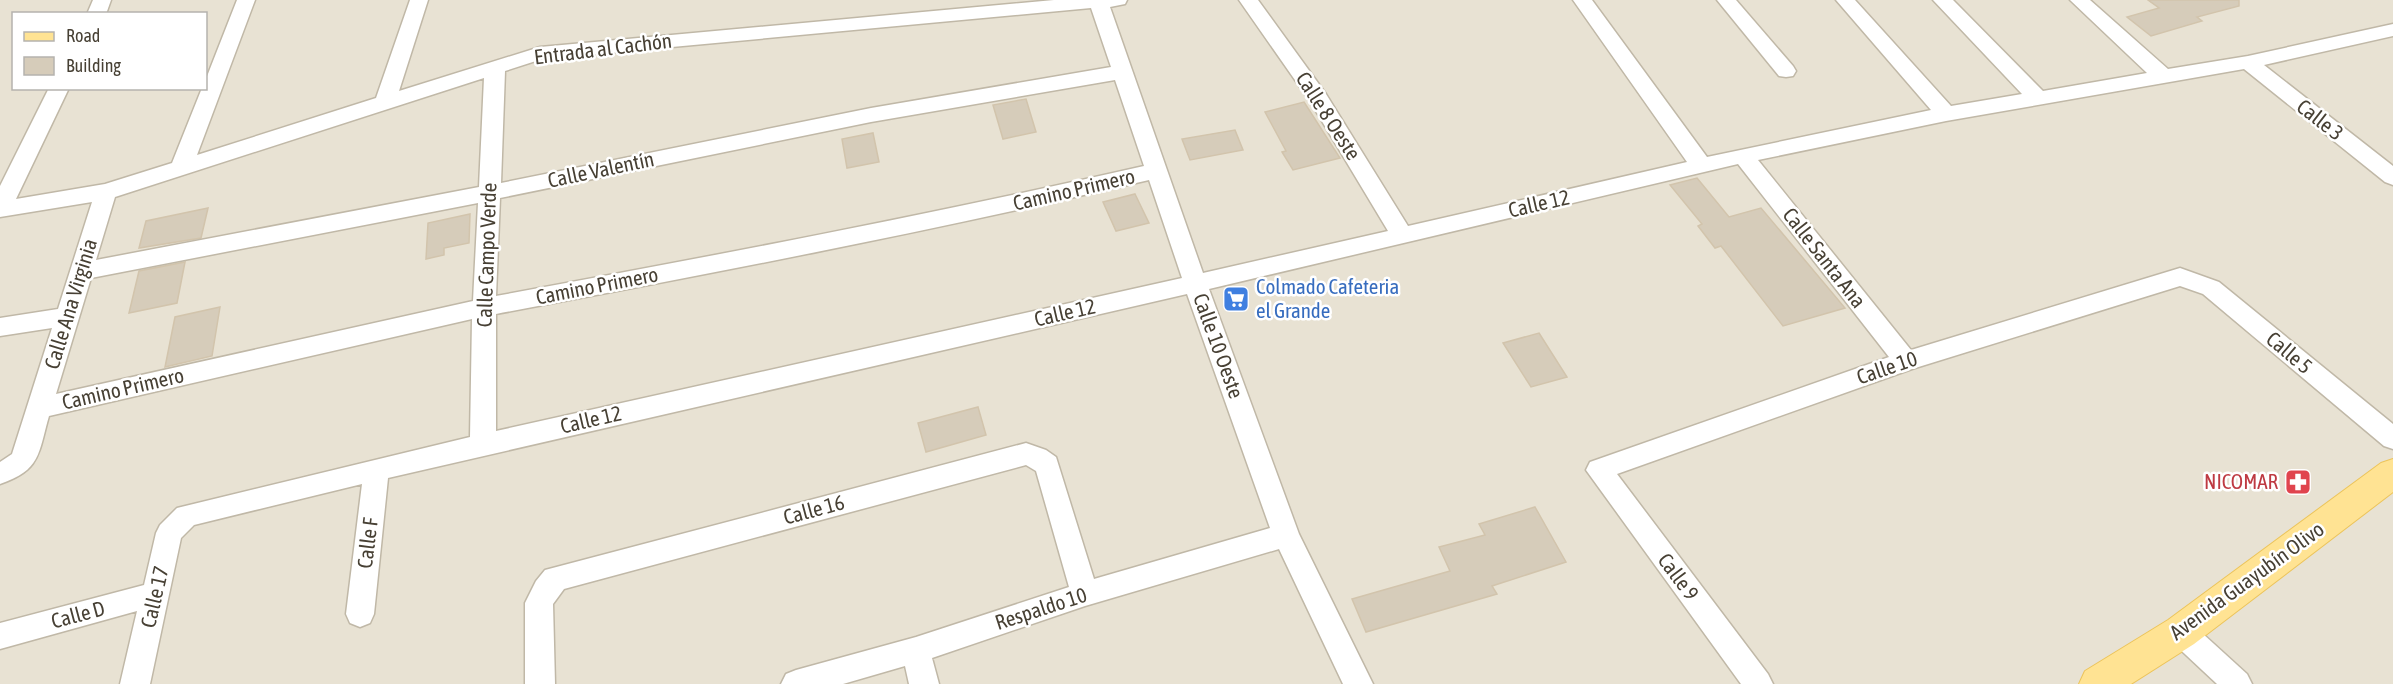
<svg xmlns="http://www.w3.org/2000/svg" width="2393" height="684" viewBox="0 0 2393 684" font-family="'Asap Condensed',sans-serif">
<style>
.residential{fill:#e8e2d3;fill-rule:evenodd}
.building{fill:#d6ccba;stroke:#d2c4ac;stroke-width:1.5}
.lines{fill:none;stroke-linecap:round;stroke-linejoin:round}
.minor-casing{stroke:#c0b8a7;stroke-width:3}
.major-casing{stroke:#ecc45b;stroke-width:2}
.minor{fill:#fff;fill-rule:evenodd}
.major{fill:#ffe393;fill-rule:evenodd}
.labels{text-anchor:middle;stroke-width:5;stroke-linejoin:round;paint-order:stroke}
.street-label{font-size:21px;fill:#474034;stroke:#fff}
.shop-label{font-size:21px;fill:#366cbe;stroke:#fff;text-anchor:start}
.health-label{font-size:21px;fill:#be3a42;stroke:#fff;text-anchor:end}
</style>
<rect width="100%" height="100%" fill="#f4f0e5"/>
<path class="residential" d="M0,0H2393V684H0ZM14,14H206V88H14Z"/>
<g class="building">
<polygon points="2148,0 2239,0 2239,6 2197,17 2202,21 2151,36 2127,17 2159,8"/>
<polygon points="1026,99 1036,132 1003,139 993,105"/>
<polygon points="1304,102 1340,158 1293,170 1282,152 1286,151 1265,112"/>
<polygon points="1235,130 1243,150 1190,160 1182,139"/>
<polygon points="873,133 879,162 847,168 842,139"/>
<polygon points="1697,178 1729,217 1761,208 1845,308 1783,326 1721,246 1715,248 1698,226 1702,224 1670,185"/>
<polygon points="1135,194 1149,223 1116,231 1103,202"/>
<polygon points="208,208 201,238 139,248 146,221"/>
<polygon points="470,214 469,243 444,248 444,255 426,259 428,223"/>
<polygon points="185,262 177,303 129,313 139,271"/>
<polygon points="220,307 212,356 165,367 175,317"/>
<polygon points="1539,333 1567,377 1531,387 1503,343"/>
<polygon points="978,407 986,435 926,452 918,423"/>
<polygon points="1535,507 1566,562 1492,586 1497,594 1366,632 1352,599 1450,571 1439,547 1485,535 1479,524"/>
</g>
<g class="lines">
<defs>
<g id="minor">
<polygon points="93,0 111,0 106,14 87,14"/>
<path d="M237,0H255L197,155L376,98L410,0H428L399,91L540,47L1054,0H1127L1125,4L1110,7L1203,273L1388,231L1311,103L1239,0H1258L1326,94L1408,226L1687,162L1573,0H1592L1707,157L1931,110L1836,0H1855L1951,106L2022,94L1933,0H1953L2043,91L2147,73L2070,0H2090L2168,69L2248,56L2393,24V36L2264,65L2393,166V185L2385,182L2244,69L1946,121L1758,160L1911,350L2180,268L2219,282L2393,424V449L2384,446L2203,294L2180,286L1912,369L1617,474L1768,674L1773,684H1741L1586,470L1590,462L1889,357L1738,164L1209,289L1299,534L1373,684H1343L1279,549L1085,606L932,658L939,684H909L905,666L843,684H781L786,674L796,670L916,637L1069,587L1036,471L1026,465L564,589L553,604L555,684H525V603L536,581L545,570L1026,443L1046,450L1056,457L1094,579L1270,528L1187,294L388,478L374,614L370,623L360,627L350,623L346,614L362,484L194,525L181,538L150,684H120L137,611L0,649V623L144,585L156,533L160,525L177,508L470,437L472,319L49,416C38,454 41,470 0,484V462L12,454L52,328L0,336V318L58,309L92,202L0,217V186L49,88H69L16,199L105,184L172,163L202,88H206V79ZM1091,8L1111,67L871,108L501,183L505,71L542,59ZM484,78L479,187L96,260L115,197ZM1115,80L1144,166C929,215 713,256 496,296L500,198L871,122ZM1149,180L1182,278L496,431V314C714,273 932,231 1149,180ZM478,203L473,301L56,394L91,278Z"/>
<polygon points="1717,0 1736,0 1793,66 1796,71 1793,76 1786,77 1779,76"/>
<polygon points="2181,619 2191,623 2247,674 2252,684 2217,684 2171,641 2167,632 2171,623"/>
</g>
<polygon id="major" points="2393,459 2393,492 2194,644 2131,684 2079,684 2085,671 2168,620 2381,463"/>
</defs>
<use href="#minor" class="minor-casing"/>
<use href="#major" class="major-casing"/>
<use href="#minor" class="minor"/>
<use href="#major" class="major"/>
</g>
<defs>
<symbol id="supermarket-square" viewBox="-11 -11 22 22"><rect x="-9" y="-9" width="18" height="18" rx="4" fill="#3f7fe0" stroke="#fff"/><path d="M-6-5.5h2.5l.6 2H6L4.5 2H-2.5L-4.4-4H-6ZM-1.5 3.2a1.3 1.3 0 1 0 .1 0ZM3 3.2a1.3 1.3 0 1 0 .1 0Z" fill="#fff"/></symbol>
<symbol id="pharmacy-square" viewBox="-11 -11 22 22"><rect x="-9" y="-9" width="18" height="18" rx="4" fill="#e0444e" stroke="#fff"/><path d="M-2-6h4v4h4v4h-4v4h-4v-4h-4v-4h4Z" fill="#fff"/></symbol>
</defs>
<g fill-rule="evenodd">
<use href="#supermarket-square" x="1221" y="284" width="30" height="30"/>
<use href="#pharmacy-square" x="2283" y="467" width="30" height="30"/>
</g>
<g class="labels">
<g class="street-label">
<text transform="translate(603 49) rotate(-7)" y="7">Entrada al Cachón</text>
<text transform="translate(1328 116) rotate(57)" y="7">Calle 8 Oeste</text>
<text transform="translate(2320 120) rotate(38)" y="7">Calle 3</text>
<text transform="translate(601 170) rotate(-12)" y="7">Calle Valentín</text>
<text transform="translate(1074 190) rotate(-13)" y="7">Camino Primero</text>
<text transform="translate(1539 204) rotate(-13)" y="7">Calle 12</text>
<text transform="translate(487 255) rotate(-88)" y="7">Calle Campo Verde</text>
<text transform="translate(1824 258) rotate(52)" y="7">Calle Santa Ana</text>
<text transform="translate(597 286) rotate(-11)" y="7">Camino Primero</text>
<text transform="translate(71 304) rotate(-73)" y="7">Calle Ana Virginia</text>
<text transform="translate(1065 313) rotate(-13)" y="7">Calle 12</text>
<text transform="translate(1218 346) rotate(70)" y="7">Calle 10 Oeste</text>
<text transform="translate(2289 353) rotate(40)" y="7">Calle 5</text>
<text transform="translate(1887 368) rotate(-19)" y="7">Calle 10</text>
<text transform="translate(123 389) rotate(-13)" y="7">Camino Primero</text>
<text transform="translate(591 420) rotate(-13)" y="7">Calle 12</text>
<text transform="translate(814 510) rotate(-15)" y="7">Calle 16</text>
<text transform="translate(368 543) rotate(-83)" y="7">Calle F</text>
<text transform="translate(1678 577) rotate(53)" y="7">Calle 9</text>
<text transform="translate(2247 581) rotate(-36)" y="7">Avenida Guayubín Olivo</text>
<text transform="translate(155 597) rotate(-77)" y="7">Calle 17</text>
<text transform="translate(1041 609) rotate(-18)" y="7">Respaldo 10</text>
<text transform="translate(78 615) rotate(-15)" y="7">Calle D</text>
</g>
<g class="shop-label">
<text x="1256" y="294">Colmado Cafeteria<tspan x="1256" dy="24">el Grande</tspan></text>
</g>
<g class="health-label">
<text x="2278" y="489">NICOMAR</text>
</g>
</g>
<rect x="12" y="12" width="195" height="78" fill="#ffffff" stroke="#b5b3ae" stroke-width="1.5"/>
<rect x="24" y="32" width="30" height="9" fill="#ffe393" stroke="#b5b3ae" stroke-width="1.5"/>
<text x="66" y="42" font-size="18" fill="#474034">Road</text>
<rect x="24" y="57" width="30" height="18" fill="#d6ccba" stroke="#b5b3ae" stroke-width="1.5"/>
<text x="66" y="72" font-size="18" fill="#474034">Building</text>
</svg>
